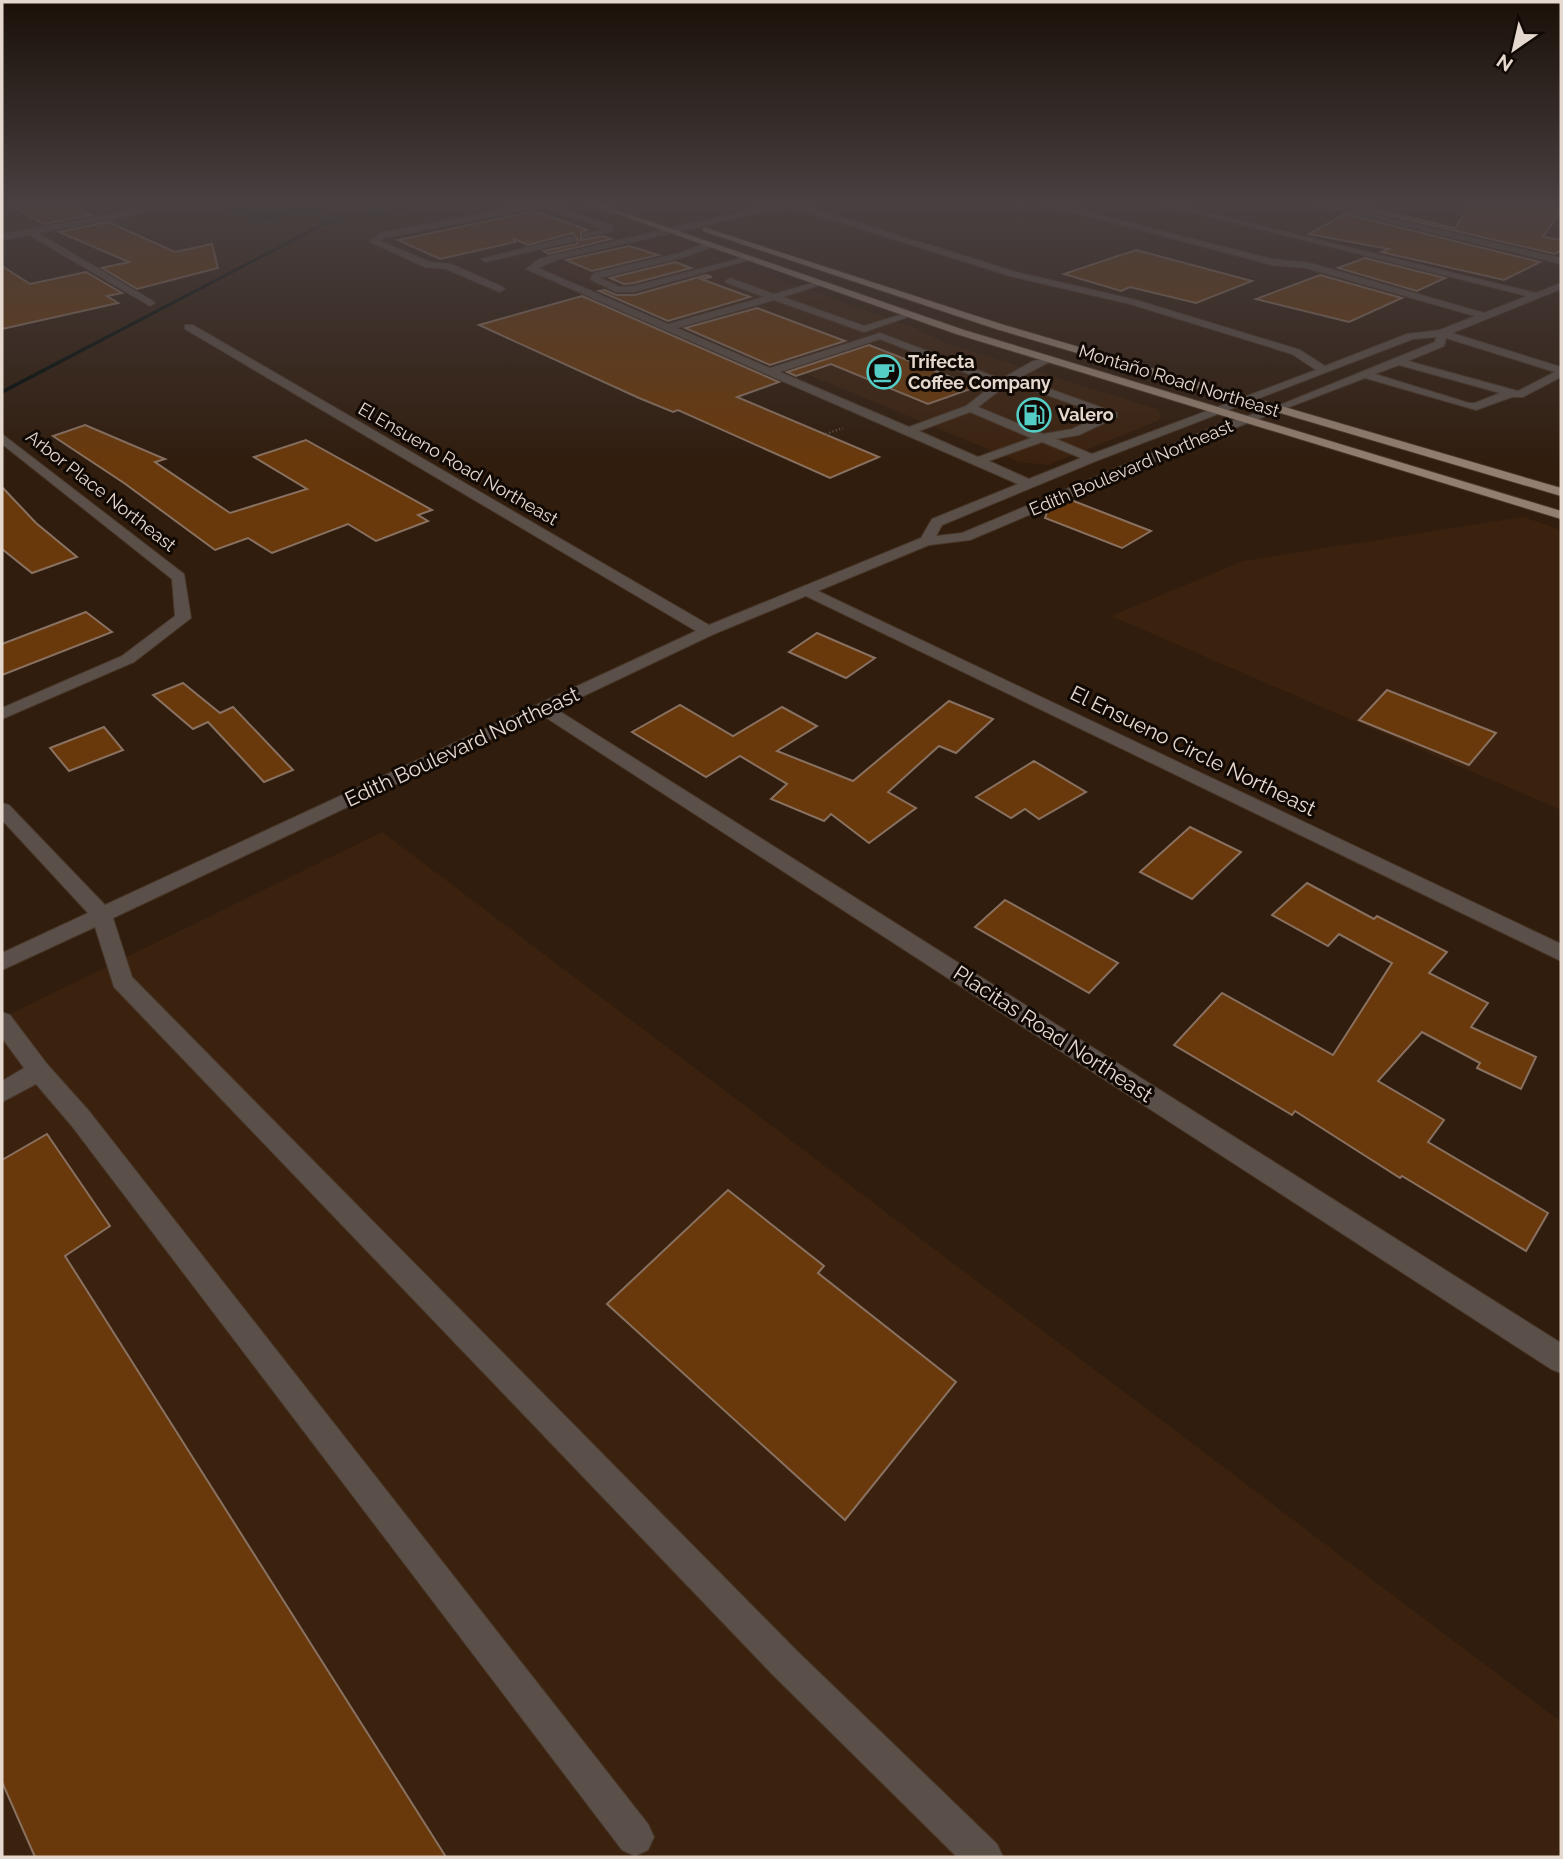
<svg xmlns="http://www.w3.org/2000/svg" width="1563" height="1859" viewBox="0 0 1563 1859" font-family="Raleway,sans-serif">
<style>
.built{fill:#3b220f}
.water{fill:#000b0a}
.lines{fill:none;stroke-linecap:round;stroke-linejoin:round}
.stream{fill:#000b0a;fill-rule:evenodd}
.building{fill:#6a390b;stroke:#897161;stroke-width:2}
.minor-casing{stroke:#493729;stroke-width:2}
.major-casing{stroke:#493729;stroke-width:2}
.path{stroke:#685649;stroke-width:2.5;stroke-dasharray:1 2.5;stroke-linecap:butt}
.minor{fill:#5a5049;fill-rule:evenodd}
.major{fill:#937f70;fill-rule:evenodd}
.labels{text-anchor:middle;stroke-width:6;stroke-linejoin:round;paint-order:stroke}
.far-poi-label{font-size:18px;font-weight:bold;fill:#e5d8cf;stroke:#110904;text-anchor:start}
.far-street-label{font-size:18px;fill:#e5d8cf;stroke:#110904}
.street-label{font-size:21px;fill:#e5d8cf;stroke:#110904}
</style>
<rect width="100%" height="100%" fill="#301d0e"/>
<g class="built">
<polygon points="660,241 675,242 912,327 945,343 1157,409 1161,416 1158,421 1048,465 1019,462 558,271 558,266 564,264"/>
<polygon points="1523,517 1561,530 1561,810 1111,616 1243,561"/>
<polygon points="382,832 1561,1722 1561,1857 2,1857 2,1018"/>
</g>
<polygon class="water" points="213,203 356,203 268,219 256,218"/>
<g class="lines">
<g class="stream">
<polygon points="436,203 444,203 367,215 365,214"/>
<polygon points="340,217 343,218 321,227 2,394 2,390 319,225"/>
</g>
</g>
<g class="building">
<polygon points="8,203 63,203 91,215 44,224"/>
<polygon points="1503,203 1522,203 1561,210 1543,237 1561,240 1561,251 1555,254 1357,208 1361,206 1455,228 1470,206 1489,209"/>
<polygon points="535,211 587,230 581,232 581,240 603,236 611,239 549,254 544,251 577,244 578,240 572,233 528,245 514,239 515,242 440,259 398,240"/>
<polygon points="1345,214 1540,262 1504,280 1381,252 1389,249 1309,234"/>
<polygon points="108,222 175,252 212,244 218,268 137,289 102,268 129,262 59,232"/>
<polygon points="629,246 658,255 592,271 566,260"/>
<polygon points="1136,250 1252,281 1196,303 1130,287 1121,291 1064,274"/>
<polygon points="1365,258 1445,278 1417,291 1338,268"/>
<polygon points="675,262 691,268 634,283 624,284 610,278"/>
<polygon points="2,266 30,284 86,272 122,293 107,296 118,303 2,329"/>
<polygon points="706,275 712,277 701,279 750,297 668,321 599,291 605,290 616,295 635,295"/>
<polygon points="1320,275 1402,298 1349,322 1256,299"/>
<polygon points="582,296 779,382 737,397 879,457 830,478 678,410 673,412 639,398 479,325"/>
<polygon points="757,308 845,341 770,365 685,328"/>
<polygon points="869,345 976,387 928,404 831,364 796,376 787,372"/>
<polygon points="85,425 165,459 155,462 230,513 307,489 254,457 306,440 432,510 418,515 428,521 376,541 348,524 272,553 248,538 215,550 124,483 53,436"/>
<polygon points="2,487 36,523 77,557 32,573 2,549"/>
<polygon points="1071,500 1151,531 1122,548 1045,518 1048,510"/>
<polygon points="86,612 112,632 2,675 2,644"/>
<polygon points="817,633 875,658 846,678 789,652"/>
<polygon points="183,683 220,713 233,707 293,770 264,782 208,722 193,729 153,695"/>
<polygon points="1387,690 1496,733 1469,765 1359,720"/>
<polygon points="949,701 993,719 956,753 939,746 888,792 916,808 869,843 831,814 824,821 771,799 787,784 740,756 706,777 632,732 680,705 733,736 782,707 817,726 777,751 853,781"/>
<polygon points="104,727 123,750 69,771 50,748"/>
<polygon points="1034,761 1086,792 1039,819 1025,809 1011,818 976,797"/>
<polygon points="1190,827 1241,852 1192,899 1140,872"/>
<polygon points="1307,883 1374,919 1377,916 1447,952 1429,973 1488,1003 1471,1027 1536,1057 1521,1089 1477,1068 1480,1063 1422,1032 1378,1081 1444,1120 1428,1142 1548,1213 1526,1251 1402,1176 1400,1178 1295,1111 1292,1115 1174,1045 1222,993 1333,1055 1392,963 1339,934 1328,946 1272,915"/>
<polygon points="1005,900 1118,963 1089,993 975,927"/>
<polygon points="47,1134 110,1226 65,1256 446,1857 35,1857 2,1782 2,1160"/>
<polygon points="728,1190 824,1266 818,1273 956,1382 845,1520 607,1304"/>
</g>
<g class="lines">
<defs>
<g id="minor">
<polygon points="539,203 548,203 612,226 613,231 583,238 583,234 605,229 543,207 383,238 380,241 430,262 451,264 503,287 505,289 500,292 446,269 425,267 370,242 380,233"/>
<path d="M781,203H795L1016,272L1136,300L1300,350L1325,366L1407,334L1440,330L1475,316L1306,268L1272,265L1039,203H1051L1272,259L1310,263L1484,313L1527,296L1156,203H1168L1536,293L1561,283V289L1452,333L1561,367V377L1523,397H1512L1476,410L1365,378L1227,431L970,540L929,545L818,591L1561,944V961L806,596L714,634L556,709L1561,1343V1373L1551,1369L542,715L113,918L132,977L797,1651L997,1844L1003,1857H957L773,1675L114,987L95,927L2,970V953L88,913L2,820V803L9,805L105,905L696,631L185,329V325H193L709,625L921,538L932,519L1018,484L526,269L539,259L554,255ZM788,206L1010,276L1130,304L1292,354L1316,370L1092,454L1056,439L1079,435L1117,417V413L1036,384L1013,381L1051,361V357L1033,361L1001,379L880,333L770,368L677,328L774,300L864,332L914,315L909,312L864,326L783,297L820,285V281L774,294L730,278L725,281L727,283L764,297L668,324L538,268L559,259ZM1436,337L1435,342L1275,407L1219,425L962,533L936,536L942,525L1096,461L1413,339ZM1446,338L1555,372L1518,391L1408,361L1444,346ZM880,339L994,384L966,406L909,427L780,372ZM1399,365L1500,393L1475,403H1469L1375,374ZM1004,387L1030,389L1103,415L1072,429L1043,434L978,407ZM970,412L1031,438L978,457L919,431ZM1042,442L1081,458L1029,479L989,461Z"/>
<polygon points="1310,203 1323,203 1561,258 1561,264"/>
<polygon points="140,209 143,213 38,233 153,301 155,303 150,306 29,235 2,240 2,234"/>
<polygon points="573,236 576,241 485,262 481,259"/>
<polygon points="709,242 713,245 712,247 685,257 600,278 620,287 634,286 749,256 753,259 634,292 616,292 590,279 594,273 679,253"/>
<polygon points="2,434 184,574 191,618 134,662 2,719 2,708 122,656 175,616 172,579 2,444"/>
<polygon points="2,1012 10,1015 47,1064 89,1111 648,1824 654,1837 648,1850 635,1856 622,1850 71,1125 36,1084 2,1102 2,1081 24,1068 2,1038"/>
</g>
<g id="major">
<polygon points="586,203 597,203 964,330 1561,511 1561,519 956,334"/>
<polygon points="703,227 1004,325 1561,488 1561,496 996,329 703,231"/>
</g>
</defs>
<use href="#minor" class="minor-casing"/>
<use href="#major" class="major-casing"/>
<polyline class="path" points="826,434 843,428"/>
<use href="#minor" class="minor"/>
<use href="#major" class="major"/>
</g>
<linearGradient id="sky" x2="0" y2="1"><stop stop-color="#1a1008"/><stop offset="0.44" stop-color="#484041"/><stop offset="1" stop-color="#484041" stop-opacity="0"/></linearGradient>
<rect width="1563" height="463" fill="url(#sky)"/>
<defs>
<symbol id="cafe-ring" viewBox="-11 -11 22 22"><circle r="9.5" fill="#110904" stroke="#54cdc6" stroke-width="1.5"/><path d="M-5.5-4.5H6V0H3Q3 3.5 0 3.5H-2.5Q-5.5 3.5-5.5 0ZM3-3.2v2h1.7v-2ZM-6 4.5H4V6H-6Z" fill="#54cdc6"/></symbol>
<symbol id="fuel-ring" viewBox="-11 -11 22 22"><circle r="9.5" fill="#110904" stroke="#54cdc6" stroke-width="1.5"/><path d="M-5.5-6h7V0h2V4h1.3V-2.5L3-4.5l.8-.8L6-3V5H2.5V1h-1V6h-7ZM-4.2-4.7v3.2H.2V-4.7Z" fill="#54cdc6"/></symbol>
</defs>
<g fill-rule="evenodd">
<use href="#cafe-ring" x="865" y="353" width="38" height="38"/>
<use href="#fuel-ring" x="1015" y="396" width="38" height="38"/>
</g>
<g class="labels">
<g class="far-poi-label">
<text x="908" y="368">Trifecta<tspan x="908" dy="21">Coffee Company</tspan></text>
<text x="1058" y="421">Valero</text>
</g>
<g class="far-street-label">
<text transform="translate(1179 381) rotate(17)" y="6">Montaño Road Northeast</text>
<text transform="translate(458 464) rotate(30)" y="6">El Ensueno Road Northeast</text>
<text transform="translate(1131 468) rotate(-23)" y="6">Edith Boulevard Northeast</text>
<text transform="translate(101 491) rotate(38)" y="6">Arbor Place Northeast</text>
</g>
<g class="street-label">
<text transform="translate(462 747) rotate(-25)" y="7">Edith Boulevard Northeast</text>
<text transform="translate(1193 751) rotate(26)" y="7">El Ensueno Circle Northeast</text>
<text transform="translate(1053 1034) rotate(33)" y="7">Placitas Road Northeast</text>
</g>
</g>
<rect width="1563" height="1859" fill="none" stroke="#e5d8cf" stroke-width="7"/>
<g transform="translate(1514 49) rotate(214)" stroke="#110904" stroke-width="5" paint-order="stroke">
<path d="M0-5L12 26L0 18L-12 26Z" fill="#e5d8cf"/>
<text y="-10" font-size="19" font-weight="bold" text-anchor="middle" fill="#e5d8cf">N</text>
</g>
</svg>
